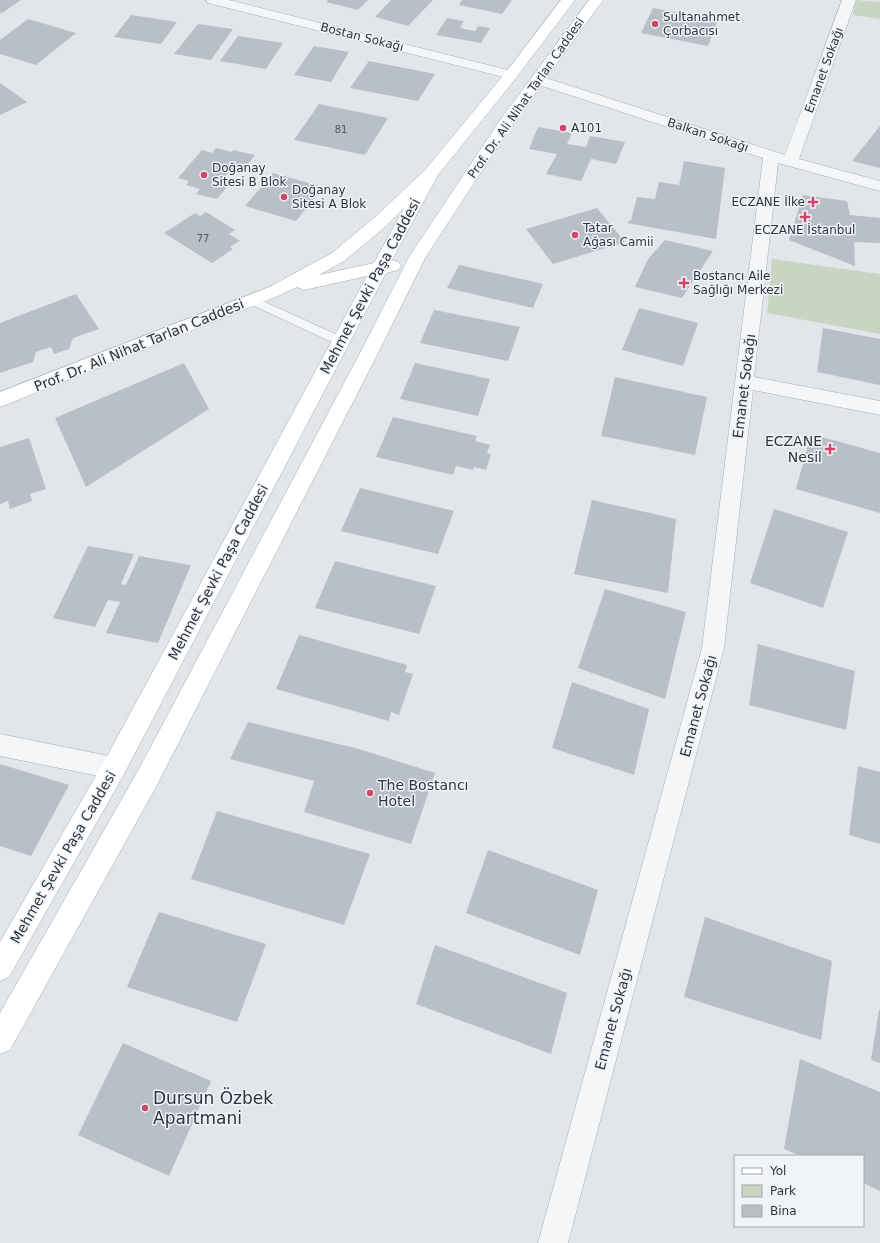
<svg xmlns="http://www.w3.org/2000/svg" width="880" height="1243" viewBox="0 0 880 1243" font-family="'DejaVu Sans',sans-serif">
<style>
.green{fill:#c9d4c2}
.building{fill:#b9bfc7}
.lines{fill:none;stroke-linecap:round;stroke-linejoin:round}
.lane-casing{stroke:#a6adb4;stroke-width:1}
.street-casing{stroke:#a6adb4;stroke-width:1}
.secondary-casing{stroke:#a6adb4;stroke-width:1}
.primary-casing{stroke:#a1abb6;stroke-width:1}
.lane{fill:#f4f6f8;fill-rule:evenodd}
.street{fill:#f4f6f8;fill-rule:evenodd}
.secondary{fill:#fff;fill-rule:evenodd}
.primary{fill:#fff;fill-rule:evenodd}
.poi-dot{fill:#ce476a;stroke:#f1f4f7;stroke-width:1.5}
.labels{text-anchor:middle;stroke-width:3;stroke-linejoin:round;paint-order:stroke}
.far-number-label{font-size:10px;fill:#4e5863}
.far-poi-label{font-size:12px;fill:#2a3542;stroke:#f1f4f7;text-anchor:start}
.far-street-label{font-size:12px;fill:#2a3542;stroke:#f1f4f7}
.street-label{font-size:14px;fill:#2a3542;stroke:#f1f4f7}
.poi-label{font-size:14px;fill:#2a3542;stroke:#f1f4f7;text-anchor:end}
.near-poi-label{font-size:17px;fill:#2a3542;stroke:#f1f4f7;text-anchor:start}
</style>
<rect width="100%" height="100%" fill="#e1e6ea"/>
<g class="green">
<polygon points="855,0 880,2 880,19 853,15"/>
<polygon points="772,259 880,274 880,334 767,313"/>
</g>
<g class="building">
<polygon points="0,0 21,0 2,13 0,13"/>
<polygon points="328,0 368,0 358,10 326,2"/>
<polygon points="391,0 433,0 408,26 375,17"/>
<polygon points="462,0 512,0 502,14 459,5"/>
<polygon points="653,8 718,20 708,46 641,33"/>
<polygon points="131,15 177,22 161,44 114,37"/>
<polygon points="447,18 464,21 460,28 475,31 478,26 490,28 481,43 436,35"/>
<polygon points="28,19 76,33 36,65 0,54 0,40"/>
<polygon points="198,24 233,29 211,60 174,54"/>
<polygon points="238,36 283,43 266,69 220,61"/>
<polygon points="314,46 349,52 331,82 294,75"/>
<polygon points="369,61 435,74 418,101 350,88"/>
<polygon points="0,83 27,102 0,115"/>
<polygon points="319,104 388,118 365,155 294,140"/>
<polygon points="880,126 880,168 852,161"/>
<polygon points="538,127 572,133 567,144 586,147 590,136 625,142 616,164 591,159 581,181 546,174 557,154 529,149"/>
<polygon points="216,148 232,152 233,150 255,155 242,172 231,169 224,179 232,181 217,199 196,194 200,189 186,185 189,181 178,178 202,150 212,153"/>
<polygon points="684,161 725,168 716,239 627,223 631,220 637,197 655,199 659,182 679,185"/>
<polygon points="273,173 323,187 296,221 245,206"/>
<polygon points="803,195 847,201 850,215 880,218 880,243 854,242 855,266 789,240"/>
<polygon points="597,208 625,242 553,264 526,229"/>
<polygon points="206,212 235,230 229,234 240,241 230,247 233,249 212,263 164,233 195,213 200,216"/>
<polygon points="665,240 713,251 682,298 635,287 648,259"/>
<polygon points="459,265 543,284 533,308 447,288"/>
<polygon points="76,294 99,329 73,338 69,349 54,354 51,347 36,352 33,362 0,373 0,323"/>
<polygon points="639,308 698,323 683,366 622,350"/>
<polygon points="434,310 520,327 508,361 420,343"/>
<polygon points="823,328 880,339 880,385 817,372"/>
<polygon points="184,363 209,409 86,487 55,418"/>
<polygon points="415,363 490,379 478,416 400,399"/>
<polygon points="615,377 707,397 695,455 601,436"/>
<polygon points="393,417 477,436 475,441 490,445 487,453 491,454 486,470 474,467 473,470 456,466 453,475 376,457"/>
<polygon points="811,434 880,453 880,513 796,489"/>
<polygon points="29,438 46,489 30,494 32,501 10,509 8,501 0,504 0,447"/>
<polygon points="360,488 454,511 438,554 341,531"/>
<polygon points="592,500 676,519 668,593 574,574"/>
<polygon points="774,509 848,532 823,608 750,583"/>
<polygon points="88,546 134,554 121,584 126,585 139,556 191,565 158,643 106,633 120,602 108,600 95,627 53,618"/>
<polygon points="335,561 436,586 419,634 315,608"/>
<polygon points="605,589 686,612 665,699 578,668"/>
<polygon points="299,635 407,665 405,672 413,674 399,715 391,712 389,721 276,689"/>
<polygon points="758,644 855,671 846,730 749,705"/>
<polygon points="572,682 649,709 634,775 552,748"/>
<polygon points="248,722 359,749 435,773 411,844 304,812 314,781 230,759"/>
<polygon points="0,764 69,785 31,856 0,846"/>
<polygon points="858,766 880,772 880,844 849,835"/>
<polygon points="217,811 370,854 344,925 191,879"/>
<polygon points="488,850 598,890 580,955 466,913"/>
<polygon points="159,912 266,944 237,1022 127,987"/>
<polygon points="705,917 832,961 821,1040 684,997"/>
<polygon points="435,945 567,993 551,1054 416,1004"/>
<polygon points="879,1010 880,1010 880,1063 871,1060"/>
<polygon points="123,1043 211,1081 169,1176 78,1135"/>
<polygon points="800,1059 880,1092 880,1191 863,1183 863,1156 801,1156 784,1149"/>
</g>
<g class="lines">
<defs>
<polygon id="lane" points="252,296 344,338 346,341 344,344 336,344 248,303 246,300 248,297"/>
<g id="street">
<polygon points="206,0 229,0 516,72 518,75 516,78 511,79 208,3"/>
<polygon points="842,0 856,0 799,159 880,181 880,191 778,163 754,377 880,401 880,415 753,390 724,648 568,1243 538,1243 702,648 763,158 533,83 531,80 533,77 538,76 543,77 785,155"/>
<polygon points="0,734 114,757 123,760 126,768 123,776 114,779 0,756"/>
</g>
<polygon id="secondary" points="277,284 283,286 286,290 283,294 0,407 0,392"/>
<g id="primary">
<path d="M561,0H575L516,78L438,175L392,260L398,262L401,266L398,270L386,273L123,776L9,977L0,981V942L105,760L367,276L304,290L297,287L277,296L271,294L268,290L271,286L332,253L374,218L425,170L506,72ZM404,208L374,263L319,275L344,261L386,226Z"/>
<polygon points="589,0 603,0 510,128 425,258 377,355 157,785 10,1050 0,1054 0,1013 139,769 359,355 409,257 498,123"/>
</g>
</defs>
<use href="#lane" class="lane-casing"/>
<use href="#street" class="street-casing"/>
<use href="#secondary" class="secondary-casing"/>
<use href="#primary" class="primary-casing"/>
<use href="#lane" class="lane"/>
<use href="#street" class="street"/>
<use href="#secondary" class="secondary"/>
<use href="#primary" class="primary"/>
</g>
<g class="poi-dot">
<circle cx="655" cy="24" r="4"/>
<circle cx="563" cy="128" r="4"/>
<circle cx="204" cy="175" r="4"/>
<circle cx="284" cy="197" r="4"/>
<path d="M811 196h4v4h4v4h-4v4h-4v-4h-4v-4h4z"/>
<path d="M803 211h4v4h4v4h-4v4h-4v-4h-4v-4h4z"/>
<circle cx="575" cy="235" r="4"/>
<path d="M682 277h4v4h4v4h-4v4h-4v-4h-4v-4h4z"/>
<path d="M828 443h4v4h4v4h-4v4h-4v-4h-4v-4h4z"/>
<circle cx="370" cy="793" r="4"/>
<circle cx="145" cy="1108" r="4"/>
</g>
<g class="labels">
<g class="far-number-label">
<text x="341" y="133">81</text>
<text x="203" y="242">77</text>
</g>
<g class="far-poi-label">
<text x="663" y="21">Sultanahmet<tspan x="663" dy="14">Çorbacısı</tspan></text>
<text x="571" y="132">A101</text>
<text x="212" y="172">Doğanay<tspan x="212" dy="14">Sitesi B Blok</tspan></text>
<text x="292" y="194">Doğanay<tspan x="292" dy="14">Sitesi A Blok</tspan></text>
<text x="805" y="206" text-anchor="end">ECZANE İlke</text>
<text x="583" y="232">Tatar<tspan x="583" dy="14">Ağası Camii</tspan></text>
<text x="805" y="234" text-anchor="middle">ECZANE İstanbul</text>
<text x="693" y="280">Bostancı Aile<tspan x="693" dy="14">Sağlığı Merkezi</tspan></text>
</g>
<g class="far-street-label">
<text transform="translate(362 37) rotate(14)" y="4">Bostan Sokağı</text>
<text transform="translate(824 70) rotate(-70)" y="4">Emanet Sokağı</text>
<text transform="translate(526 98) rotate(-55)" y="4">Prof. Dr. Ali Nihat Tarlan Caddesi</text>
<text transform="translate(708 135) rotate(18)" y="4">Balkan Sokağı</text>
</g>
<g class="street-label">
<text transform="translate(370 286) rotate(-62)" y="5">Mehmet Şevki Paşa Caddesi</text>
<text transform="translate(139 345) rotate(-22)" y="5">Prof. Dr. Ali Nihat Tarlan Caddesi</text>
<text transform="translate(744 386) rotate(-83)" y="5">Emanet Sokağı</text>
<text transform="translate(218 572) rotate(-62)" y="5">Mehmet Şevki Paşa Caddesi</text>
<text transform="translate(698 706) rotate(-75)" y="5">Emanet Sokağı</text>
<text transform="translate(63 857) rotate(-60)" y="5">Mehmet Şevki Paşa Caddesi</text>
<text transform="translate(613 1019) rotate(-75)" y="5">Emanet Sokağı</text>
</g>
<g class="poi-label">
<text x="822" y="446">ECZANE<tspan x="822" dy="16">Nesil</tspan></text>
<text x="378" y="790" text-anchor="start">The Bostancı<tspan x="378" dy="16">Hotel</tspan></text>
</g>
<g class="near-poi-label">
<text x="153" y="1104">Dursun Özbek<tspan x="153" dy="20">Apartmani</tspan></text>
</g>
</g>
<rect x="734" y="1155" width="130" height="72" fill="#f1f4f7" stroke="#a1a8af"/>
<rect x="742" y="1168" width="20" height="6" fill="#ffffff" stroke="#a1a8af"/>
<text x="770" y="1175" font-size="12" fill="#2a3542">Yol</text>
<rect x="742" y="1185" width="20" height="12" fill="#c9d4c2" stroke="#a1a8af"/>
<text x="770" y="1195" font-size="12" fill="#2a3542">Park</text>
<rect x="742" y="1205" width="20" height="12" fill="#b9bfc7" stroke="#a1a8af"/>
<text x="770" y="1215" font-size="12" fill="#2a3542">Bina</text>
</svg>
